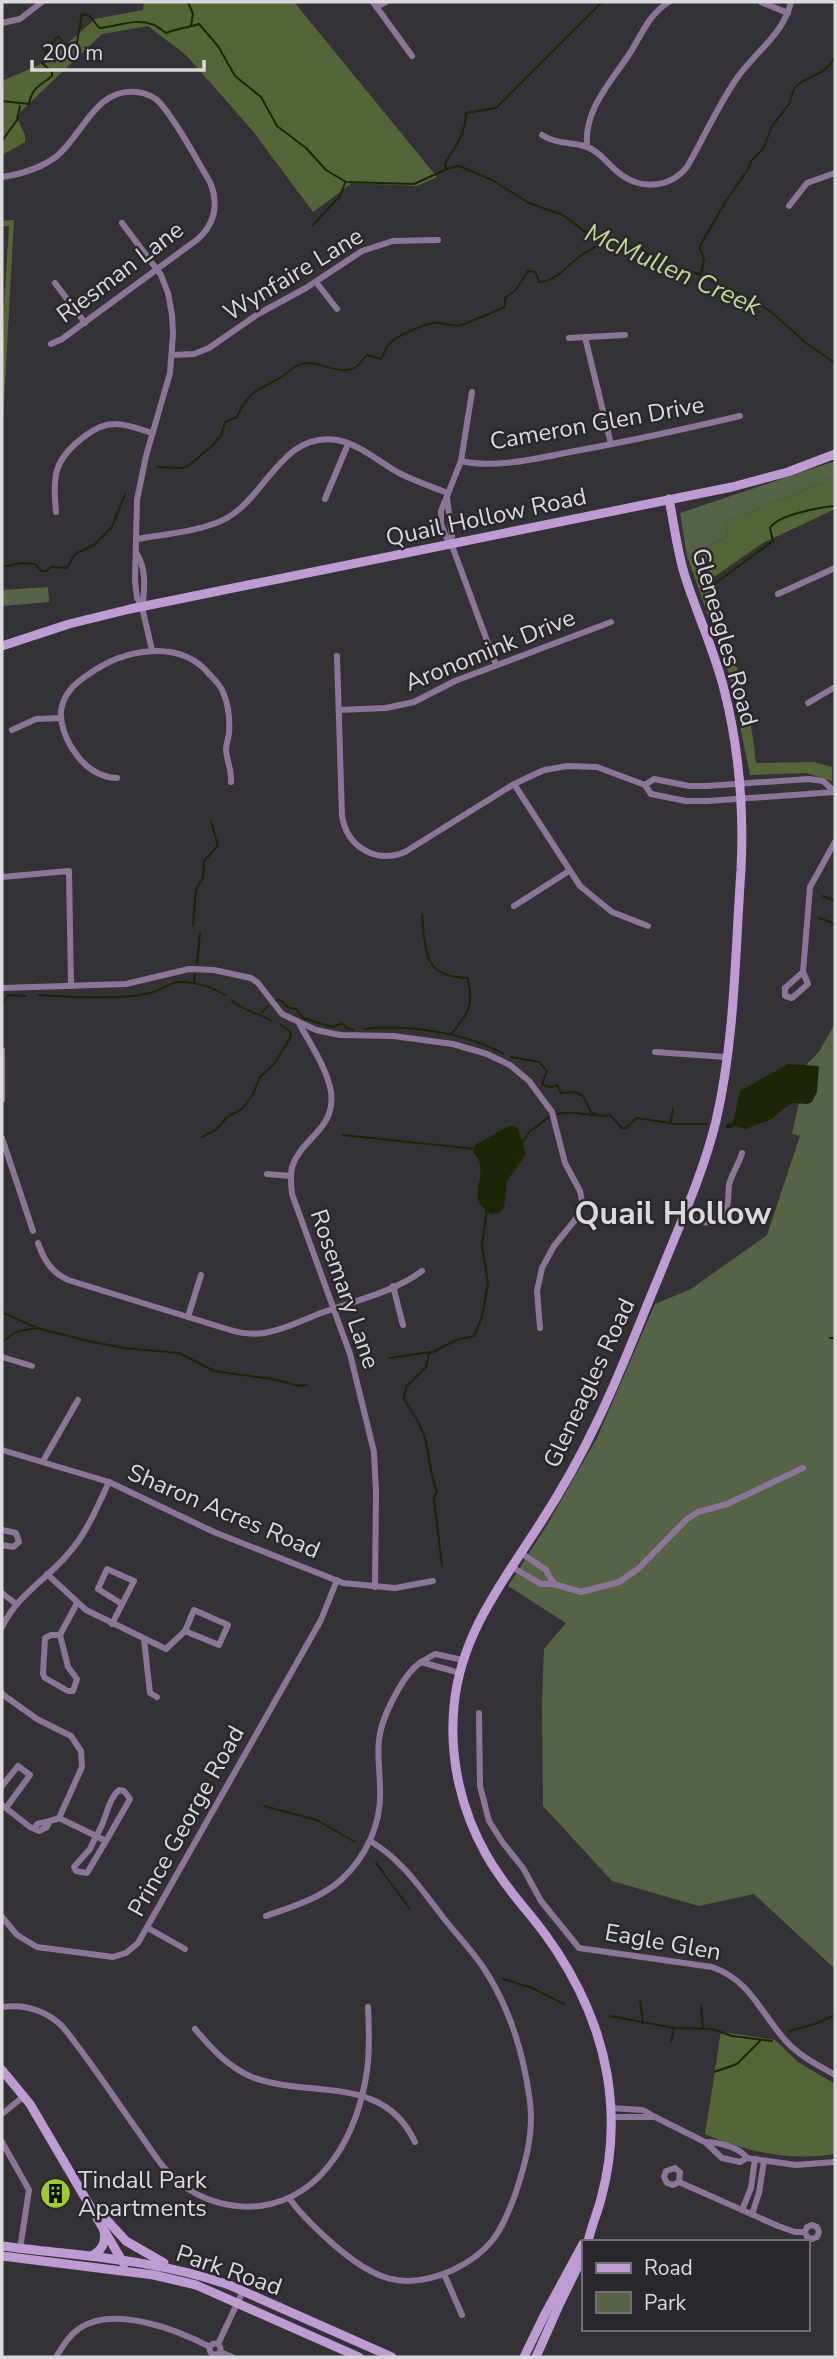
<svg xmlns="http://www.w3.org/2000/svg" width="837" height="2359" viewBox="0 0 837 2359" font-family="'Nunito Sans',sans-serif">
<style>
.green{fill:#566344}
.forest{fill:#546637}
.water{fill:#1b2704}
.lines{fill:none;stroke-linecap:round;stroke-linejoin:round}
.stream{stroke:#1b2704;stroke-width:2}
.street{stroke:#8c7599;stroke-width:6}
.secondary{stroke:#bf9ad3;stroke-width:9}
.labels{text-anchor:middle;stroke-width:5;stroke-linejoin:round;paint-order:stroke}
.street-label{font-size:24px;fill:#dbd9dc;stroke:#2b282d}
.poi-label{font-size:24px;fill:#dbd9dc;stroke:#2b282d;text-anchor:start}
.water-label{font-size:26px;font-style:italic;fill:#bdda90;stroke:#2b282d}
.district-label{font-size:32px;font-weight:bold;fill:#dbd9dc;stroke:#2b282d}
</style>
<rect width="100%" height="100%" fill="#353237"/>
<g class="green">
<polygon points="835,461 835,477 724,523 728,536 687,556 680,513"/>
<polygon points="48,587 49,602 2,606 2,590"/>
<polygon points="835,1023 835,1969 754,1894 699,1906 612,1881 543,1806 542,1706 544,1649 566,1623 508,1586 547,1525 597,1438 655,1304 691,1289 767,1235 800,1136 792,1134 800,1098 792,1079 819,1052"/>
</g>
<g class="forest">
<polygon points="144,2 294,2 437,177 417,186 352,183 313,212 252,130 186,55 148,26 102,34 16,116 25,135 25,142 2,155 2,81 48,61 95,19 143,10"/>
<polygon points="14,220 2,439 2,440 2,341 9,226 2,226 2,221"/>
<path d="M835,477V509L763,543L708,581C729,644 750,696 756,763L814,762L832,767V781L806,773L750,775L730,677L687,556L728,536L724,523Z"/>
<path d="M721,2032L775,2040L798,2062L835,2084V2154C791,2161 746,2152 705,2134Z"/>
</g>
<g class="water">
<polygon points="788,1064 819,1066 817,1092 812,1102 807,1104 793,1103 784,1108 772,1119 746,1129 735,1126 727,1129 725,1127 727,1124 733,1123 740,1091"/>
<path d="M509,1126H515L518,1128L526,1154L507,1181L504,1208L499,1213L491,1214C465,1198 486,1181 479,1161C478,1158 475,1155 473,1152L475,1145Z"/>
</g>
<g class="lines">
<g class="stream">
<polyline points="188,2 193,14 191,26"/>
<path d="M2,101L29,104C32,87 40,86 52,76V72L42,63L47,50L58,36L65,45L77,42L82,14L90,16L99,28C116,27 135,18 151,24C157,25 161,30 166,33C178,28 187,28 199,24L218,46L235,76L261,97L277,126L306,148L326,170L346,182L414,184L447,169L459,166L464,168L492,180L529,203L563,215L588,234L602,239L618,241L669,264L701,275L720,286L752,299L770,311L806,343L835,363"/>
<polyline points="2,141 17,120 20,106"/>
<path d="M446,168L445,164C455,146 466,134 466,113L496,108L602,2"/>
<polyline points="313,225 340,196 345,183"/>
<path d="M701,275L704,259L700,249L701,244L726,201L748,169L751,161L763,149L772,126L789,104L795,87C808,75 832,73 835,54"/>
<path d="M157,467L181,468L188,466L212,446L221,436L225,422L237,417C248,391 258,390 280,378C290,372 295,363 308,363C322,363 343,376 356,367C360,364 363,359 367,355L381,359C384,355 385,348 389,344C396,336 429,321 440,323C449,324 453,327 462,325L505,307V298L516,290L528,271L535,272L539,282C558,281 568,264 583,254C591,249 597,248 602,240"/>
<polyline points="2,567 21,563 35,564 41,571 46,571 51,567 67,568 75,554 94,545 112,527 125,494"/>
<path d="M713,585L773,541L770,528C777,515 821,507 835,506"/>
<polyline points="823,896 835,901"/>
<path d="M422,914C423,929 424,957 435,968C443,976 457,977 467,978C475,1003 468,1014 452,1033"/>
<polyline points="819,918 835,924"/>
<polyline points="193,926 196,889 203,878 204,861 218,846 211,821"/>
<polyline points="197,964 200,933"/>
<polyline points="194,982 195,973"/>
<path d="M39,995C68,997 127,1000 153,992C162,990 169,983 178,982C193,981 213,987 225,995"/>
<polyline points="275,1000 280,1000 288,1007 296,1009 303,1018 332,1027 342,1023 348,1029 353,1030"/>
<path d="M232,1001C245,1011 258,1013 272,1021"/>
<polyline points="2,1005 8,995 26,996"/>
<polyline points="261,1013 268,1006"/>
<path d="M364,1029C407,1024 467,1033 504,1054"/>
<polyline points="511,1057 539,1062 547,1071 542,1085 552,1087 557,1085 561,1093 575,1092 583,1096 591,1112 597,1115"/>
<path d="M558,1114C578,1109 592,1119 610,1115L622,1128H626L637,1118L676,1124H707"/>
<polyline points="671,1121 673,1109"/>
<polyline points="343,1135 475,1149"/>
<polyline points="202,1137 217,1129 227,1117 242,1109 252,1096 260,1077 275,1063 291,1036 290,1031 281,1025"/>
<polyline points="523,1142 529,1132 549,1117"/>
<polyline points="2,1312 37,1328 88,1341 124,1348 179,1353 214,1371 273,1379 299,1386 308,1385"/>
<polyline points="830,1338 835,1338"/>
<polyline points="2,1342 16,1332 36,1328"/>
<polyline points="389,1358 431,1352"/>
<path d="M442,1566L434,1499L437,1491C430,1476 430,1461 427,1446C423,1427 414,1415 404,1399L406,1387L426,1367L429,1354L456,1340L474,1336L482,1317L488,1283L482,1246L487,1209"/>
<polyline points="264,1806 317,1820 355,1842"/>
<polyline points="376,1863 410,1909"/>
<polyline points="503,1979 532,1988 564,2004"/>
<polyline points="640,2000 643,2023"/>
<polyline points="701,2006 703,2028"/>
<polyline points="610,2016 674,2028 712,2029 732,2036 772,2041"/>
<polyline points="789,2031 815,2024 835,2015"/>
<polyline points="671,2042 674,2029"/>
<polyline points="714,2072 737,2064 760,2041"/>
</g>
<g class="street">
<polyline points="373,2 412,56"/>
<polyline points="761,2 788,13"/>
<polyline points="376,7 386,2"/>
<polyline points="2,23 20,19 42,2"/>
<path d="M542,135C556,144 569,142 584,146C600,150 609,167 623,176C644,190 671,187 687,167C703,139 717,108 735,81C753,53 783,36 791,2"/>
<path d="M587,146C584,109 611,82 630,53C642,34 649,14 669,2"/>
<path d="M2,177C22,174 40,169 57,156C84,133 96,87 137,92C146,93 155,97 161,104C180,127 195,157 210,182C219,204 215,223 198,239L62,339L51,344"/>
<polyline points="789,206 807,183 835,173"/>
<polyline points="122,223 161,275 168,293 172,315 173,334 170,373 146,456 137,500 135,581 137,598 142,607 152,650"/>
<polyline points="316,282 337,309"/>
<polyline points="55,283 85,323"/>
<polyline points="585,337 611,444"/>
<polyline points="569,338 625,335"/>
<polyline points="172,355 194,354 209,348 258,314 306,288 362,251 393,241 438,240"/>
<polyline points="472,392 461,461 441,511 441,524 446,537 451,543 496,665"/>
<path d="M461,461C497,469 539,458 575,451C630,441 685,429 740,416"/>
<polyline points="447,498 452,536 451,543"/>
<polyline points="325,499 348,444"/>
<path d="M56,512C53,475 53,460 85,436C94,429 103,424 115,424C127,424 140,429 152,433"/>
<path d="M138,539C164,534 204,531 227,518C266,496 283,431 337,440C359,444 379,462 399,473C415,481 432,487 448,493"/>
<path d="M137,554C146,568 145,590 142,607"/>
<polyline points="778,594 835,568"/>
<path d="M337,656L342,816C347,847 376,864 405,852L514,784L544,770L568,766L597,767L645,785"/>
<polyline points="808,703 835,687"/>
<polyline points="339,710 386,708 414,702 455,681 611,622"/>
<polyline points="12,730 36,719 61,718"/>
<path d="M117,778C100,778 83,766 74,751C66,740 58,720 62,706C65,692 78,681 89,674C124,649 180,638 210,675C215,680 221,686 223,692C229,706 230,720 229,734C228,739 226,745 226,750C227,762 232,770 231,782"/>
<polyline points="514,784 580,886 612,912 648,926"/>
<polyline points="645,785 654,779 689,786 707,786 809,779 823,781 835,792"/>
<polyline points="645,785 651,794 686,801 708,801 835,792"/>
<polyline points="2,877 69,871 71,986"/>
<polyline points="514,906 569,871"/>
<polyline points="803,972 785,988 785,996 792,998 808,984 803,972 810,887 835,842"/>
<polyline points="2,988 126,984 189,969 214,970 251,978 258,983 282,1014 316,1030 340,1035 393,1036 453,1044 487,1054 510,1065 529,1081 552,1112 565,1163 580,1191 582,1201 579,1215 554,1246 542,1268 537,1291 540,1328"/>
<path d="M299,1023C310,1044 327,1068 331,1092C336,1130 301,1138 292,1167C290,1176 291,1185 292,1194L350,1354L374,1452L376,1492L375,1587"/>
<polyline points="2,1050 2,1100"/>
<polyline points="655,1052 726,1057"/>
<polyline points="2,1138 33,1231"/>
<polyline points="267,1174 291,1176"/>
<path d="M683,1217C699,1222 720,1229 727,1207C729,1200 728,1192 729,1185C732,1173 739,1164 742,1153"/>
<path d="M38,1243C44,1260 51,1272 68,1280L227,1329C239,1333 251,1335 264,1333C284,1330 303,1320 321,1313C354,1301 394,1292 422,1271"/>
<polyline points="393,1286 403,1325"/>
<polyline points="188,1317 201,1275"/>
<polyline points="2,1357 32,1366"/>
<polyline points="2,1450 109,1482 214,1532 343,1583 395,1588 433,1581"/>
<polyline points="43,1461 78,1400"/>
<polyline points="2,1530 16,1533 19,1542 13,1547 2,1545"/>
<polyline points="512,1567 541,1584 554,1584 546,1570 521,1553"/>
<polyline points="47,1574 86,1610 166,1649 185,1631 194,1610 228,1625 219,1645 185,1631"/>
<polyline points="554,1584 581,1592 619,1582 638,1569 687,1519 698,1512 727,1504 803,1468"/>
<polyline points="2,1593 16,1604"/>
<polyline points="112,1624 134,1581 107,1569 98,1589 122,1604"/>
<path d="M2,1627C17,1595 46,1580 68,1554C87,1533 97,1507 109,1482"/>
<polyline points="60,1635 51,1635 45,1638 43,1674 45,1678 68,1691 73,1691 77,1679 68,1667 60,1635 77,1603"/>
<polyline points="144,1639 150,1693 157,1697"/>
<polyline points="460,1673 421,1662 435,1654 463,1660"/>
<polyline points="2,1694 37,1719 71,1736 81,1751 82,1767 59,1818"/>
<path d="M479,1713L480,1786L489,1821L503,1843L523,1868L541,1901L579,1948L712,1967C750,1980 760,2012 785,2040C799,2056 818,2065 835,2075"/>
<polyline points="2,1786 18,1766 30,1775 6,1808"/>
<polyline points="2,1805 30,1827 35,1829"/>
<path d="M49,1823L47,1827L39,1831L35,1829L37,1824C45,1821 51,1822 59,1818L96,1836L90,1849L74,1867L76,1871L87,1873L106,1841L96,1836C106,1823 107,1800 119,1790L124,1791L130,1799L106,1841"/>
<path d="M266,1916C291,1907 322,1898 342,1879C367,1856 382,1822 380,1788C380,1772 377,1756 379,1740C381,1722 389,1706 398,1690C404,1679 411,1669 421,1662"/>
<polyline points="2,1917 17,1935 37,1947 113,1957 126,1953 138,1943 321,1620 337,1580"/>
<polyline points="148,1928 185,1949"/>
<path d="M2,2007C25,2004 45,2010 62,2026C90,2060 114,2098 140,2134C152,2151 163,2170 180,2183C202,2201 232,2209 260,2206C326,2197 358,2131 367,2071C370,2050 369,2028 368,2007"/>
<path d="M195,2029C212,2049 228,2067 252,2077C309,2099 383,2073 415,2142"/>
<polyline points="610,2108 643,2110 655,2117 610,2117"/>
<polyline points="2,2114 24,2096"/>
<path d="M655,2117L705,2142L722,2158L740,2162L747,2158C739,2147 718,2142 705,2142"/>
<polyline points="2,2142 29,2190 20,2249"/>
<polyline points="747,2158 796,2165 835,2162"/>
<polyline points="679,2182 673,2185 667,2183 664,2177 666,2171 675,2168 680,2172 679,2182 778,2226 795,2232 805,2232 807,2227 812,2225 817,2227 819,2232 817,2237 812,2239 807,2237 805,2232"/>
<path d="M289,2198C302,2216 316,2229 333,2244C372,2278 402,2293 453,2270C490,2252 501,2233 515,2195C525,2165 534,2134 530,2102C524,2055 509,2006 483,1967C472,1951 458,1936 446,1921C423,1892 403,1860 370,1841"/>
<polyline points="742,2210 751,2188 755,2159"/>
<polyline points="752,2214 759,2193 764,2161"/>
<polyline points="444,2274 462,2315"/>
<circle cx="215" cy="2349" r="5.5"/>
<polyline points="218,2344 243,2291"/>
<polyline points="220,2352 232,2357"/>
<path d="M56,2357C63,2346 69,2335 80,2328C114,2305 178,2330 210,2347"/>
</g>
<g class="secondary">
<polyline points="2,646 69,624 130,609 732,487 788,472 835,454"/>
<polyline points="2,2070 30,2104 124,2264"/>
<polyline points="104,2217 126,2241 164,2263"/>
<path d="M588,2242C591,2227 597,2214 601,2199C612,2159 614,2115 607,2074C597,2016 568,1961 531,1916C515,1897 499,1877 487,1856C461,1811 449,1758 454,1706C460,1639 498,1588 534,1533C557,1498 578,1462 596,1424C620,1375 639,1324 660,1274C680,1224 703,1174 716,1121C735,1040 735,953 741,870C744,810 739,748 724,689C714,649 696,612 684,573C677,549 674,524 669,499"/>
<path d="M2,2246C78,2256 156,2259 229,2285L392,2357"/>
<polyline points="2,2256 154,2275 196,2285 359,2357"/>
<path d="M91,2256C102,2251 106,2243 104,2231"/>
<polyline points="524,2357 544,2316 583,2244"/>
<polyline points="536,2357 560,2303 583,2256"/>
</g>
</g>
<defs>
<symbol id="building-disc" viewBox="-11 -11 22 22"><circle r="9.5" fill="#9ccb32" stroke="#2b282d"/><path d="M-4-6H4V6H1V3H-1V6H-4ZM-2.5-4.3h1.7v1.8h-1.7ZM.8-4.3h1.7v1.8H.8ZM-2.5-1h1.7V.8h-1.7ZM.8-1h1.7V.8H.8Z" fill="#111"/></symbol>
</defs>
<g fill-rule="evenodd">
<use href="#building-disc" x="38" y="2176" width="35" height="35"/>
</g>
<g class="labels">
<g class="street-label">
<text transform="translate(120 272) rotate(-37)" y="8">Riesman Lane</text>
<text transform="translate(293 274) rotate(-31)" y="8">Wynfaire Lane</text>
<text transform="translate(597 423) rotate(-10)" y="8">Cameron Glen Drive</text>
<text transform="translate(486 517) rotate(-12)" y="8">Quail Hollow Road</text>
<text transform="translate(725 637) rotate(74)" y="8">Gleneagles Road</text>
<text transform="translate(490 650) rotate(-22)" y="8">Aronomink Drive</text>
<text transform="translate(345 1289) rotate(71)" y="8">Rosemary Lane</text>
<text transform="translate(589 1383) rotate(-65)" y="8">Gleneagles Road</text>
<text transform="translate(224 1511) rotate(23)" y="8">Sharon Acres Road</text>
<text transform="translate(186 1821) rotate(-61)" y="8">Prince George Road</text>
<text transform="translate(663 1942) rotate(10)" y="8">Eagle Glen</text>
<text transform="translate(229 2270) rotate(19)" y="8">Park Road</text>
</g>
<g class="poi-label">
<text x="78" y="2188">Tindall Park<tspan x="78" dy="28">Apartments</tspan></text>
</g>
<g class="water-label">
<text transform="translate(673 269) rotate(24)" y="9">McMullen Creek</text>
</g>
<g class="district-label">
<text x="673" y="1224">Quail Hollow</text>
</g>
</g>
<rect width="837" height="2359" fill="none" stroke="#dbd9dc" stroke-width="7"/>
<rect x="582" y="2240" width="228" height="91" fill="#2b282d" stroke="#716f73" stroke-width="2"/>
<rect x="596" y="2263" width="35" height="10" fill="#bf9ad3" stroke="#716f73" stroke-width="2"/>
<text x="644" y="2275" font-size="21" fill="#dbd9dc">Road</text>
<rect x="596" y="2292" width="35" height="21" fill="#566344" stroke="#716f73" stroke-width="2"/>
<text x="644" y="2310" font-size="21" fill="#dbd9dc">Park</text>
<path d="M32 60v10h172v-10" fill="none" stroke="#dbd9dc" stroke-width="3.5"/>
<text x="42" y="60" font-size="21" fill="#dbd9dc" stroke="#2b282d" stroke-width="5" paint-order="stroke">200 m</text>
</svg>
